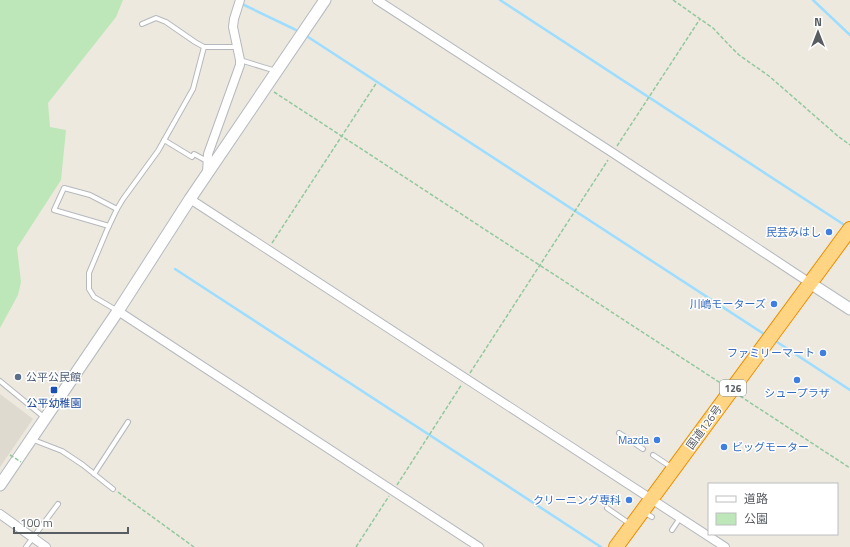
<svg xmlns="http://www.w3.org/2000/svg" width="850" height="547" viewBox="0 0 850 547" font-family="'Titillium Web','Noto Sans JP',sans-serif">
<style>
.education{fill:#dfdad0}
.green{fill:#bde7b9}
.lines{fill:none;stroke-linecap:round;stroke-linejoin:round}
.stream{stroke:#9dddff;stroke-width:2.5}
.lane-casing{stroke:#b5b9be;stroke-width:6}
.street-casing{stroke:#b5b9be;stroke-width:10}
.secondary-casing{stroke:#b5bac0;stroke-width:13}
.highway-casing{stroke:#ec8e00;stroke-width:16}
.path{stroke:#92c89c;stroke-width:1.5;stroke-dasharray:4 2;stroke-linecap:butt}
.lane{stroke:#fff;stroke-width:4}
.street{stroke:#fff;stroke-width:8}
.secondary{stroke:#fff;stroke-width:11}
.highway{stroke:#ffd584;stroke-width:14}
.path-bridge{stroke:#92c89c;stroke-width:1.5;stroke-dasharray:4 2;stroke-linecap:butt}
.shop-dot{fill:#3f7fe0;stroke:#fff;stroke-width:1.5}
.service-dot{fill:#5c6f8a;stroke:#fff;stroke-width:1.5}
.transit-dot{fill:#1a4fb4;stroke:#fff;stroke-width:1.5}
.labels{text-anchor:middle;stroke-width:3;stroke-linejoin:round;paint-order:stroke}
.shield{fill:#fff;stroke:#8a8e91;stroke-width:1}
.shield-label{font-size:10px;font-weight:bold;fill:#585d62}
.shop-label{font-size:11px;fill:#366cbe;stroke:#fff;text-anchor:end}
.service-label{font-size:11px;fill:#4e5e75;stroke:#fff;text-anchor:start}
.transit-label{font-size:11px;fill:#164399;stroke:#fff}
.street-label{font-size:11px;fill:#585d62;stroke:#fff}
</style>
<rect width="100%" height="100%" fill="#ede9df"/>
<polygon class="education" points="0,394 33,419 0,467"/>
<polygon class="green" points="0,0 123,0 116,17 48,103 50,127 66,130 61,180 17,248 21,282 18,295 0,328"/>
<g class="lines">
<g class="stream">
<polyline points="500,0 846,226"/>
<polyline points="813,0 850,35"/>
<polyline points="242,4 294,29 299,32"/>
<polyline points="305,35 767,336"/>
<polyline points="175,269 601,547"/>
<polyline points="774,340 850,390"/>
</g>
<defs>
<g id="lane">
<polyline points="142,24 156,18 166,22 195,42 204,47 237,47"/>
<polyline points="240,60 276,71"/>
<polyline points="164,140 192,157 194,154 207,161"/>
<polyline points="109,226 54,210 64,188 90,195 117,209"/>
<polyline points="118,311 94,297 89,289 89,273 107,230 117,209 123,199 158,151 193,89 204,47"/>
<polyline points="0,381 45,418"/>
<polyline points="619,433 643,449"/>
<polyline points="31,439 62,451 83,465 113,489"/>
<polyline points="653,455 671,467"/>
<polyline points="94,474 128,422"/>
<polyline points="607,508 630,524"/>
<polyline points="644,512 652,517"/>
<polyline points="672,530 680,518"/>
<polyline points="26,547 58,504"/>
</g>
<g id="street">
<polyline points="377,0 613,153 810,283"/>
<polyline points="207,174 208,154 240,65 240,60 233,27 234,19 240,0"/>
<polyline points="190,199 725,547"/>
<polyline points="118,311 479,547"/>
<polyline points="0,514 46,547"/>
</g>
<g id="secondary">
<polyline points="810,283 850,309"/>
<polyline points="0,485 118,311 190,199 325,0"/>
</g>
<polyline id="highway" points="616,547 850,229"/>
</defs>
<use href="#lane" class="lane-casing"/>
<use href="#street" class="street-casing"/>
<use href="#secondary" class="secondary-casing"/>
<use href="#highway" class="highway-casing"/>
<g class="path">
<polyline points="673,0 713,28 730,46 739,55 769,76 824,124 839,137 850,145"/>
<polyline points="274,92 722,384"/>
<polyline points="617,146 700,19"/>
<polyline points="272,243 377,82"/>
<polyline points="470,373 608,160"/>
<polyline points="740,396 850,468"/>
<polyline points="397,485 462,384"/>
<polyline points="118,492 194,547"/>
<polyline points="356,547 389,496"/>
</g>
<use href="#lane" class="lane"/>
<use href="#street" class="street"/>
<use href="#secondary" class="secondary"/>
<use href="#highway" class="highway"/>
<polyline class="path-bridge" points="10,455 21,462"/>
</g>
<g class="shop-dot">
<circle cx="829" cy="232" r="4"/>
<circle cx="774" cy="304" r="4"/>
<circle cx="823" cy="353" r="4"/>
<circle cx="797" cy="380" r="4"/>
<circle cx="657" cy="440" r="4"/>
<circle cx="724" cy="447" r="4"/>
<circle cx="629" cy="500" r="4"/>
</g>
<circle class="service-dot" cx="18" cy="377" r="4"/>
<rect class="transit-dot" x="50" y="386" width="8" height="8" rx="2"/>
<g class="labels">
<rect class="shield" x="720" y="380" width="26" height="16" rx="3"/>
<g class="shield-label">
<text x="733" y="392">126</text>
</g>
<g class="shop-label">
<text x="821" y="236">民芸みはし</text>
<text x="766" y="308">川嶋モーターズ</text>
<text x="815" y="357">ファミリーマート</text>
<text x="797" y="397" text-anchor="middle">シュープラザ</text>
<text x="649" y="444">Mazda</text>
<text x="732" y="451" text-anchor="start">ビッグモーター</text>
<text x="621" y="504">クリーニング専科</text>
</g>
<g class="service-label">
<text x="26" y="381">公平公民館</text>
</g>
<g class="transit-label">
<text x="54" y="407">公平幼稚園</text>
</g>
<g class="street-label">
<text transform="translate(704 427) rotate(-54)" y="4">国道126号</text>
</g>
</g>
<rect x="708" y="483" width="130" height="52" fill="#ffffff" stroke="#bcbec0"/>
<rect x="716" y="496" width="20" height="6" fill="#ffffff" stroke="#bcbec0"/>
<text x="744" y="503" font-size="12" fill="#585d62">道路</text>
<rect x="716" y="513" width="20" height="12" fill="#bde7b9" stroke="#bcbec0"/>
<text x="744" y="523" font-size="12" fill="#585d62">公園</text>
<g transform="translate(818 32)" stroke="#ffffff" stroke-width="3" paint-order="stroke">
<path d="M0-3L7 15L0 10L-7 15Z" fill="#585d62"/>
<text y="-6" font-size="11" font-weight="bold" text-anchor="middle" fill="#585d62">N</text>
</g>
<path d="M14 527v6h114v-6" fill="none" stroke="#585d62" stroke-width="2"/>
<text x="20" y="527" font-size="12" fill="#585d62" stroke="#ffffff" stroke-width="3" paint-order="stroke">100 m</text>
</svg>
